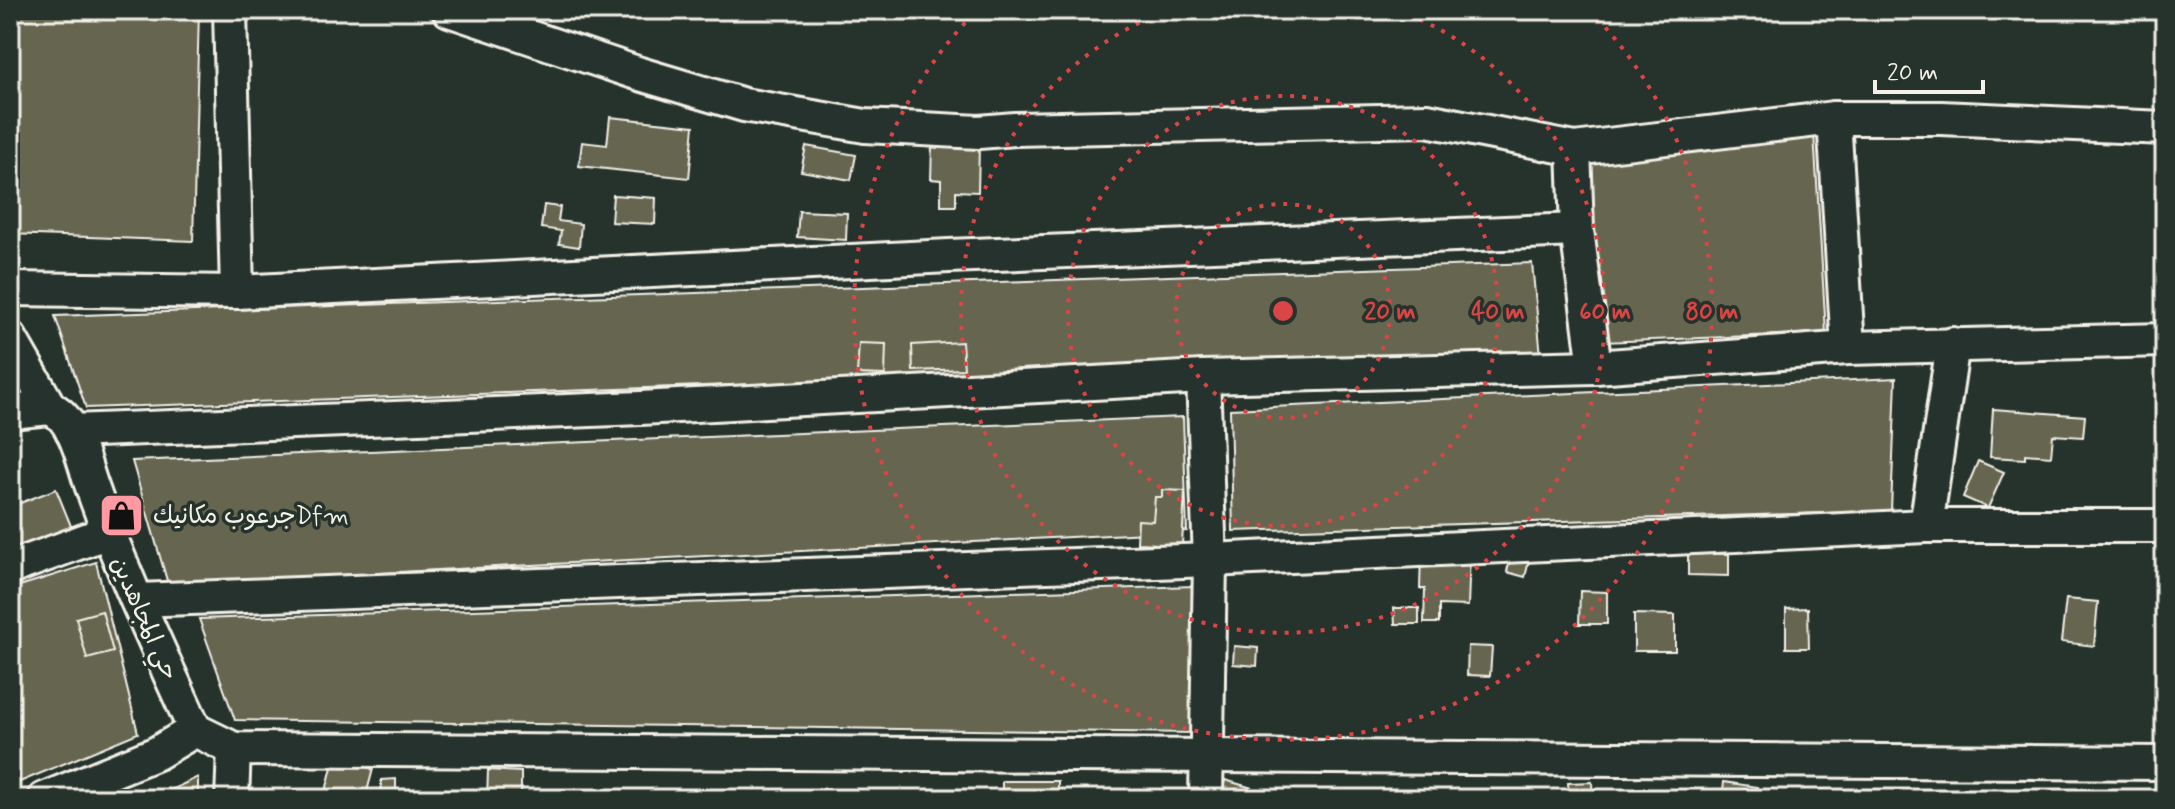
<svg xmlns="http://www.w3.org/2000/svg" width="2175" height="809" viewBox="0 0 2175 809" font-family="Mynerve,'Playpen Sans Arabic',sans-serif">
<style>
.building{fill:#666550;stroke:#f4f1e8;stroke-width:2}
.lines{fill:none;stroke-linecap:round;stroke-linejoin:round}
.street-casing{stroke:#f4f1e8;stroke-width:38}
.street{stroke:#26332d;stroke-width:32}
.ring{fill:none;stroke:#da4645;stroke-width:4;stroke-dasharray:4 8}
.labels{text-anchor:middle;stroke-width:7;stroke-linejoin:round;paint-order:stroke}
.poi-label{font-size:24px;fill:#f4f1e8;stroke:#26332d;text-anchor:start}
.street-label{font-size:24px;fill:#f4f1e8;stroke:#26332d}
.centre{fill:#da4645;stroke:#26332d;stroke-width:4}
.ring-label{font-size:24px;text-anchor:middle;font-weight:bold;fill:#da4645;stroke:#26332d;stroke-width:7;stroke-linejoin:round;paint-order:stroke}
</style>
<rect width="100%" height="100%" fill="#26332d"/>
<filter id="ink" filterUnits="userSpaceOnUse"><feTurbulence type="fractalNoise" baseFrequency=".0125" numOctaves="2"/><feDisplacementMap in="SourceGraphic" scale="16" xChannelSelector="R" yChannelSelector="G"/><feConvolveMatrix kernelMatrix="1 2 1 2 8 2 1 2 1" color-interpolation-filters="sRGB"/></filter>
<g filter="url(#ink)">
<g class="building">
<polygon points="10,10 199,10 193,241 10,234"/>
<polygon points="610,117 694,126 689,178 579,166 582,142 607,145"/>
<polygon points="1814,133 1826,333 1602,342 1586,134"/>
<polygon points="932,144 979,145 978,192 956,191 956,206 941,206 941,180 931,179"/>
<polygon points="806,146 856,155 851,180 801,171"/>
<polygon points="613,195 656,198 655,224 611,222"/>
<polygon points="544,205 560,207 558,221 581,224 579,247 559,244 561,231 541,228"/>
<polygon points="799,211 847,213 846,240 797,237"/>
<polygon points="1532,263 1541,356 86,408 55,316"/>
<polygon points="962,342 964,369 913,371 912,345"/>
<polygon points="859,343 886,344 885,375 857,374"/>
<polygon points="1896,378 1891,511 1233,531 1230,409"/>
<polygon points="1993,409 2085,416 2083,437 2053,435 2051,456 2025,454 2025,459 1990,457"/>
<polygon points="1183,417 1187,531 168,584 132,461"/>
<polygon points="1978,461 2004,472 1988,508 1963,497"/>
<polygon points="56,489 73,531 10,555 10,507"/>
<polygon points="1162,490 1185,491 1182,545 1137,543 1138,520 1153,521 1155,497 1162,497"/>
<polygon points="1421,552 1470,554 1468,606 1439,605 1439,623 1424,623 1425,589 1420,589"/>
<polygon points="1688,553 1729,554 1729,576 1688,575"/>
<polygon points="1510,557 1529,561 1525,577 1507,572"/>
<polygon points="96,562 138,733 10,786 10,589"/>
<polygon points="1194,586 1194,733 235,720 199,619"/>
<polygon points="1580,591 1607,592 1607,624 1579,624"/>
<polygon points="2066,599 2098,602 2094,646 2061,642"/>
<polygon points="1394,608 1419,608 1419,624 1395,624"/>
<polygon points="1808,608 1809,648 1786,648 1786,609"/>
<polygon points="102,611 113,652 87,659 76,618"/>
<polygon points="1634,614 1675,615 1675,651 1634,651"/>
<polygon points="1234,646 1258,648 1257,666 1233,664"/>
<polygon points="1468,646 1492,647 1490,676 1467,675"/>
<polygon points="334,759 373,769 365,799 324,799"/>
<polygon points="488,770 521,772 521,799 487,799"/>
<polygon points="198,777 198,799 152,799"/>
<polygon points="396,779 396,799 381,799 381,780"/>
<polygon points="1225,780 1252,788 1249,799 1220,799"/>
<rect x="1002" y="781" width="56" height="18"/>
<polygon points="1592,782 1593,799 1569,799 1568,783"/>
<polygon points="1724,782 1757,787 1755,799 1722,799"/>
<polygon points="1822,790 1855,795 1854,799 1821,799"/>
<polygon points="2139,790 2165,792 2165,799 2139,799"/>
</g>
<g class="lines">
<defs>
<g id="street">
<polyline points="230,10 237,292"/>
<polyline points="449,10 640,74 744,105 865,126 979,132 1015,129 1427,120 1574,149 1834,118 1941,118 2165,128"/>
<polyline points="1834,118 1848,348"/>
<polyline points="1574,149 1577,230 1595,367"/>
<polyline points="10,289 237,292 949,256 1577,230"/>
<path d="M10,338L50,408C76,418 83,463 92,487C121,570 159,650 195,730"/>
<polyline points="1203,377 1210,560 1206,799"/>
<polyline points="10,412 50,408"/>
<polyline points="72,431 641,408 1203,377 1595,367 1848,348 2165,340"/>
<polyline points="1926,526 1953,344"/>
<polyline points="10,568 108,532"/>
<polyline points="137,600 1210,560 1926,526 2165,526"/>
<polyline points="44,799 157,753 195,730 234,749 2165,763"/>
<polyline points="232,799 234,749"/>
</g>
</defs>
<use href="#street" class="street-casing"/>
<use href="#street" class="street"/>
</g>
</g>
<g class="ring">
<circle cx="1283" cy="311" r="107"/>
<circle cx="1283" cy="311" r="215"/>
<path d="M1398 10A322 322 0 1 1 1168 10"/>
<path d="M1589 10A429 429 0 1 1 977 10"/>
</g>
<defs>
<symbol id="shop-square" viewBox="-11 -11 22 22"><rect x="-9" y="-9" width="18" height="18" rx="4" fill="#ff9aa2" stroke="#26332d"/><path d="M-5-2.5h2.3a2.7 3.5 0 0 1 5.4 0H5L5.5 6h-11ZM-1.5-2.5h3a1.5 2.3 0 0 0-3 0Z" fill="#111"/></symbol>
</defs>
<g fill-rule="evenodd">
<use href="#shop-square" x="96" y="490" width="51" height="51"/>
</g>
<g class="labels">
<g class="poi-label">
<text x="153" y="523">جرعوب مكانيكDfm</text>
</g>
<g class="street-label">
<text transform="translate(145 618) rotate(66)" y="8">حي المجاهدين</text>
</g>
</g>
<circle cx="1283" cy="311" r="12" class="centre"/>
<g class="ring-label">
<text x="1390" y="319">20 m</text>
<text x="1498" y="319">40 m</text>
<text x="1605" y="319">60 m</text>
<text x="1712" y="319">80 m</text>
</g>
<rect width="2175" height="809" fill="none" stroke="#26332d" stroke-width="40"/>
<rect x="20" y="20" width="2135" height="769" fill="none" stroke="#f4f1e8" stroke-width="3" filter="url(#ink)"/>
<path d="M1875 80v12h108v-12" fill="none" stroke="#f4f1e8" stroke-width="4"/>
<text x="1887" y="80" font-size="24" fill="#f4f1e8" stroke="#26332d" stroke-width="6" paint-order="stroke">20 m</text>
</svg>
